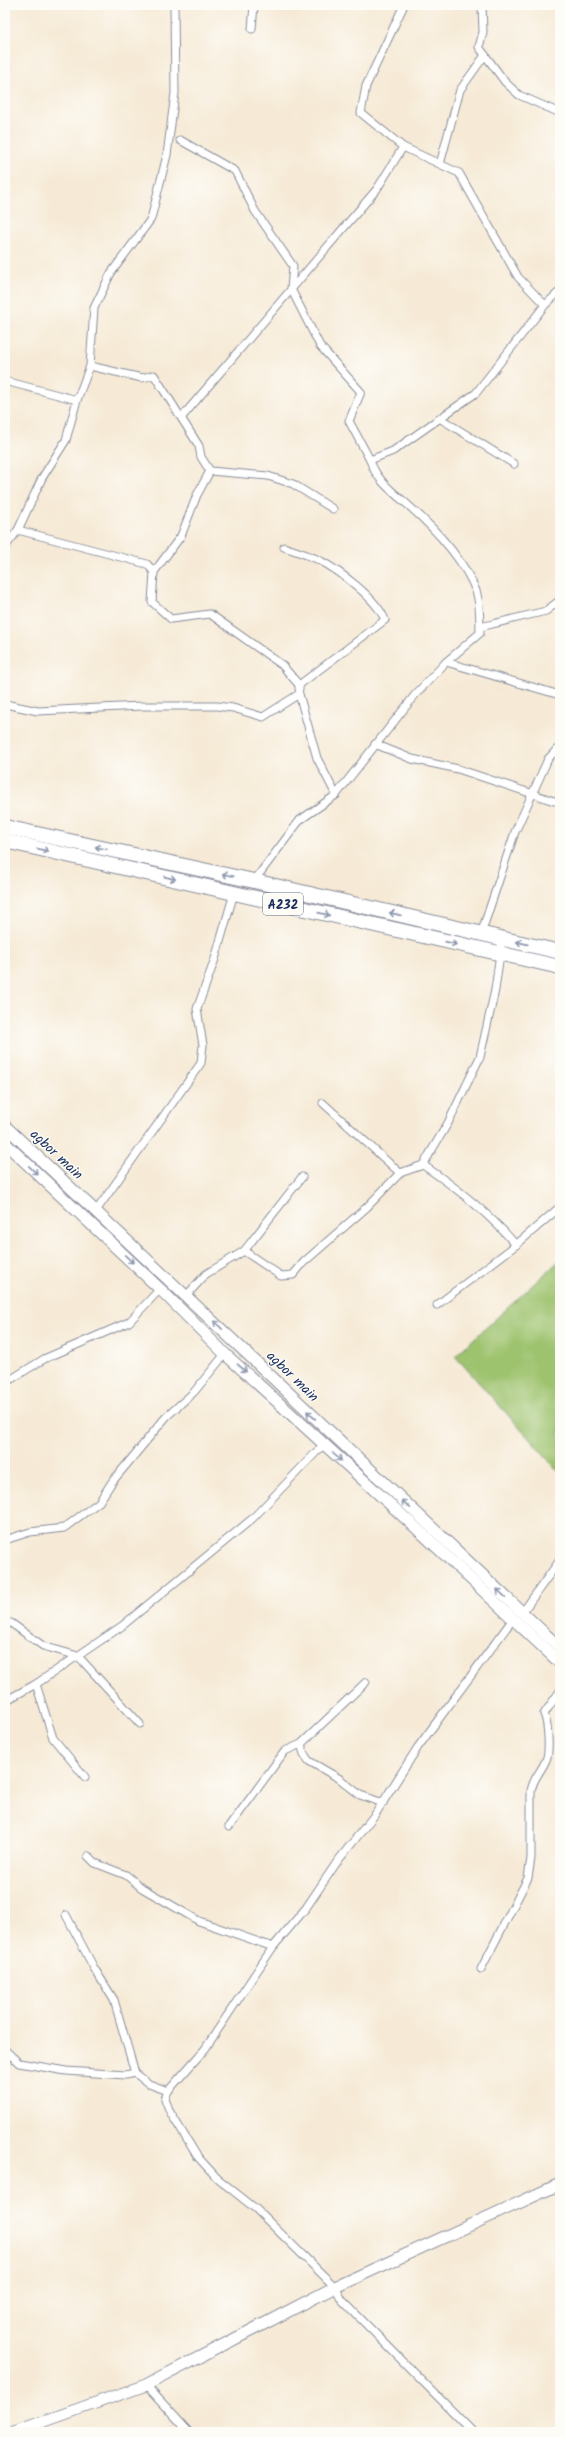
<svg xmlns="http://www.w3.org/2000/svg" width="565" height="2437" viewBox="0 0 565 2437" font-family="Kalam,sans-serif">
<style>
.green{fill:#9ec36e;stroke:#5c7966}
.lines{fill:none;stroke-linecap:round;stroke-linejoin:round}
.street-casing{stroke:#888c9a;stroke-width:9}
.secondary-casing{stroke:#888c9a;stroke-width:13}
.highway-casing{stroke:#888c9a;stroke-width:16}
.street{stroke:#fff;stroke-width:7}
.secondary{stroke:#fff;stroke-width:11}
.highway{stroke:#fff;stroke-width:14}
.oneway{stroke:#8d97ae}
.labels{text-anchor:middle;stroke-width:3;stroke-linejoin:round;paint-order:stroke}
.shield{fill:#fdfcf7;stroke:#5f6c8c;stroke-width:1}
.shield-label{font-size:13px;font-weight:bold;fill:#1b2f5e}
.street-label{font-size:14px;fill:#1b2f5e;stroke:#fdfcf7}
</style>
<rect width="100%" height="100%" fill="#fdfcf7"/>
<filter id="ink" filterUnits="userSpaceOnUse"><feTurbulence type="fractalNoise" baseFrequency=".025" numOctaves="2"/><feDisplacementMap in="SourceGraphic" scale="8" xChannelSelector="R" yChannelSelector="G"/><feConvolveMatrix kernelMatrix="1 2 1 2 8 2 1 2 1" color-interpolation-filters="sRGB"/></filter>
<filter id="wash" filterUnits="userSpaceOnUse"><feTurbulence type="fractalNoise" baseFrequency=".012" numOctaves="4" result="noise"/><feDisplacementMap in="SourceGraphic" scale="16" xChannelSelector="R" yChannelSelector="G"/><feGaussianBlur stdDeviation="0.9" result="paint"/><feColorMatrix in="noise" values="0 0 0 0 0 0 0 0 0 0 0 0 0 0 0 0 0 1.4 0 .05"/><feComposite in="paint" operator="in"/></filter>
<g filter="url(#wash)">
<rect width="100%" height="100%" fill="#f6ead6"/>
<polygon class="green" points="560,1260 560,1473 455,1356"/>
</g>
<g filter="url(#ink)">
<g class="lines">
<defs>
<g id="street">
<polyline points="482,5 483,32 479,47 505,82 519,95 560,113"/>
<polyline points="252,29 254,5"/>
<polyline points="180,140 235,171 255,211 293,266 291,289 320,346 361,392 349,421 370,460"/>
<polyline points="403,147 459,173 518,277 545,305"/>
<polyline points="440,164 460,90 485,55"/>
<polyline points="5,381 77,400"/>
<polyline points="182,417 377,189 403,147 361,113 366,86 404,5"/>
<polyline points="441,419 514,464"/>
<polyline points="210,471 268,476 293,484 333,509"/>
<polyline points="18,530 147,564 154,572 181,536 197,495 210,471 201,457 199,446 154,375 142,378 90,366"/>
<polyline points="5,547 18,530 42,478 66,440 77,400 90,366 94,308 111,273 151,219 167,155 175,93 174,5"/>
<path d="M284,547C296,551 308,555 319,560C340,571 377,599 385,620L299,685"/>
<polyline points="154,572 152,602 171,619 210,614 282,665 299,685 299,689"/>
<polyline points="480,627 546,611 560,600"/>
<polyline points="446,662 560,695"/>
<polyline points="5,704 38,711 142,706 217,706 233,708 263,717 299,694 317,758 336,795"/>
<polyline points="375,744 412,759 458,769 554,801 560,801"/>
<path d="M254,881L300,820L336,795L415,695L446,662L480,633C480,621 480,602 476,591C463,558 434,528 408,505C393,492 376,480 370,460L393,451L476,393L545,305L560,291"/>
<polyline points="481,934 515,832 548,759 560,746"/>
<polyline points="323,1103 400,1173"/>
<path d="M423,1165C457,1188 489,1213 516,1245L560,1207"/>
<polyline points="96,1211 201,1063 203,1045 197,1009 215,959 234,893"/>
<polyline points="244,1251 302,1177"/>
<polyline points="187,1295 206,1274 244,1251 281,1276 293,1275 304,1262 367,1207 400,1173 423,1165 448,1123 480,1057 495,990 502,939"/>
<polyline points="437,1305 516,1245"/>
<polyline points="5,1383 44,1359 129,1322 160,1289"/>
<polyline points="5,1540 30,1532 64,1528 99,1502 112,1482 166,1417 194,1392 225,1354"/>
<polyline points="522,1613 560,1560"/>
<polyline points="11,1623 43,1646 78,1656 140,1724"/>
<polyline points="366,1682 301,1744 304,1754 309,1761 340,1779 360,1795 383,1803"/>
<polyline points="36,1684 53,1738 85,1777"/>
<polyline points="5,1701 36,1684 122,1626 252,1519 324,1444"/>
<polyline points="229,1827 285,1751 301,1744"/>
<polyline points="88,1856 95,1863 126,1875 142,1888 199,1921 273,1947"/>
<polyline points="66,1915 94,1968 114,2000 135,2073"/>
<path d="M481,1969L528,1878L531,1858V1791C533,1778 541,1772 546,1760C550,1752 548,1722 544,1714L560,1691"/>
<polyline points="5,2050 19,2063 66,2071 126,2075 135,2073 149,2084 168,2091 165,2099 170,2112 197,2156 217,2178 256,2209 335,2287 342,2300 473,2432"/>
<polyline points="168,2091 205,2049 273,1947 306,1908 337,1862 376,1813 418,1747 513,1619"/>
<polyline points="146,2385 189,2432"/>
</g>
<g id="secondary">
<polyline points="5,1126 560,1648"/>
<polyline points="5,1143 160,1289 225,1354 426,1537 560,1663"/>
<polyline points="14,2432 146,2385 335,2287 560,2184"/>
</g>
<g id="highway">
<polyline points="5,827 254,881 560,952"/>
<polyline points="5,841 560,967"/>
</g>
</defs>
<use href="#street" class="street-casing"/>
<use href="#secondary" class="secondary-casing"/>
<use href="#highway" class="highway-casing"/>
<use href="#street" class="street"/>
<use href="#secondary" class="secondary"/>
<use href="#highway" class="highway"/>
</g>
<defs><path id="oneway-shaft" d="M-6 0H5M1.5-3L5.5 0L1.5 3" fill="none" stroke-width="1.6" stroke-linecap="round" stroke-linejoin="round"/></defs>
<g class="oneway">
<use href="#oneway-shaft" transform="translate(101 848) rotate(-168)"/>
<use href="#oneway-shaft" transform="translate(43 850) rotate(13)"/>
<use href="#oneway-shaft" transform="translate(228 875) rotate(-168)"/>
<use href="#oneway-shaft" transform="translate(170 878) rotate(13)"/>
<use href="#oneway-shaft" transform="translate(324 914) rotate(13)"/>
<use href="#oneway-shaft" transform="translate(395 914) rotate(-167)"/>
<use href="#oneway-shaft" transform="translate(451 943) rotate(13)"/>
<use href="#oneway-shaft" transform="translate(522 943) rotate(-167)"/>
<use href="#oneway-shaft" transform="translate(33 1170) rotate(44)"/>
<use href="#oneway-shaft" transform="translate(129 1259) rotate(43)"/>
<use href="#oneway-shaft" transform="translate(218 1325) rotate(-136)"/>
<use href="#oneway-shaft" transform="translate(242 1368) rotate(41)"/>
<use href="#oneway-shaft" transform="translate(311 1415) rotate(-137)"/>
<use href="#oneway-shaft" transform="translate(337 1457) rotate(42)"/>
<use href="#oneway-shaft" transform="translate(406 1504) rotate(-137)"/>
<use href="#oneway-shaft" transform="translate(501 1593) rotate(-137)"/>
</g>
</g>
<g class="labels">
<rect class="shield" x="263" y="893" width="40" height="22" rx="3"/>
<g class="shield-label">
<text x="283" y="909">A232</text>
</g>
<g class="street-label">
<text transform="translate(57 1154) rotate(43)" y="5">agbor main</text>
<text transform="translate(293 1376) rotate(44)" y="5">agbor main</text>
</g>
</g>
<rect width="565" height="2437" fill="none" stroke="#fdfcf7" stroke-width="20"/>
</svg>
